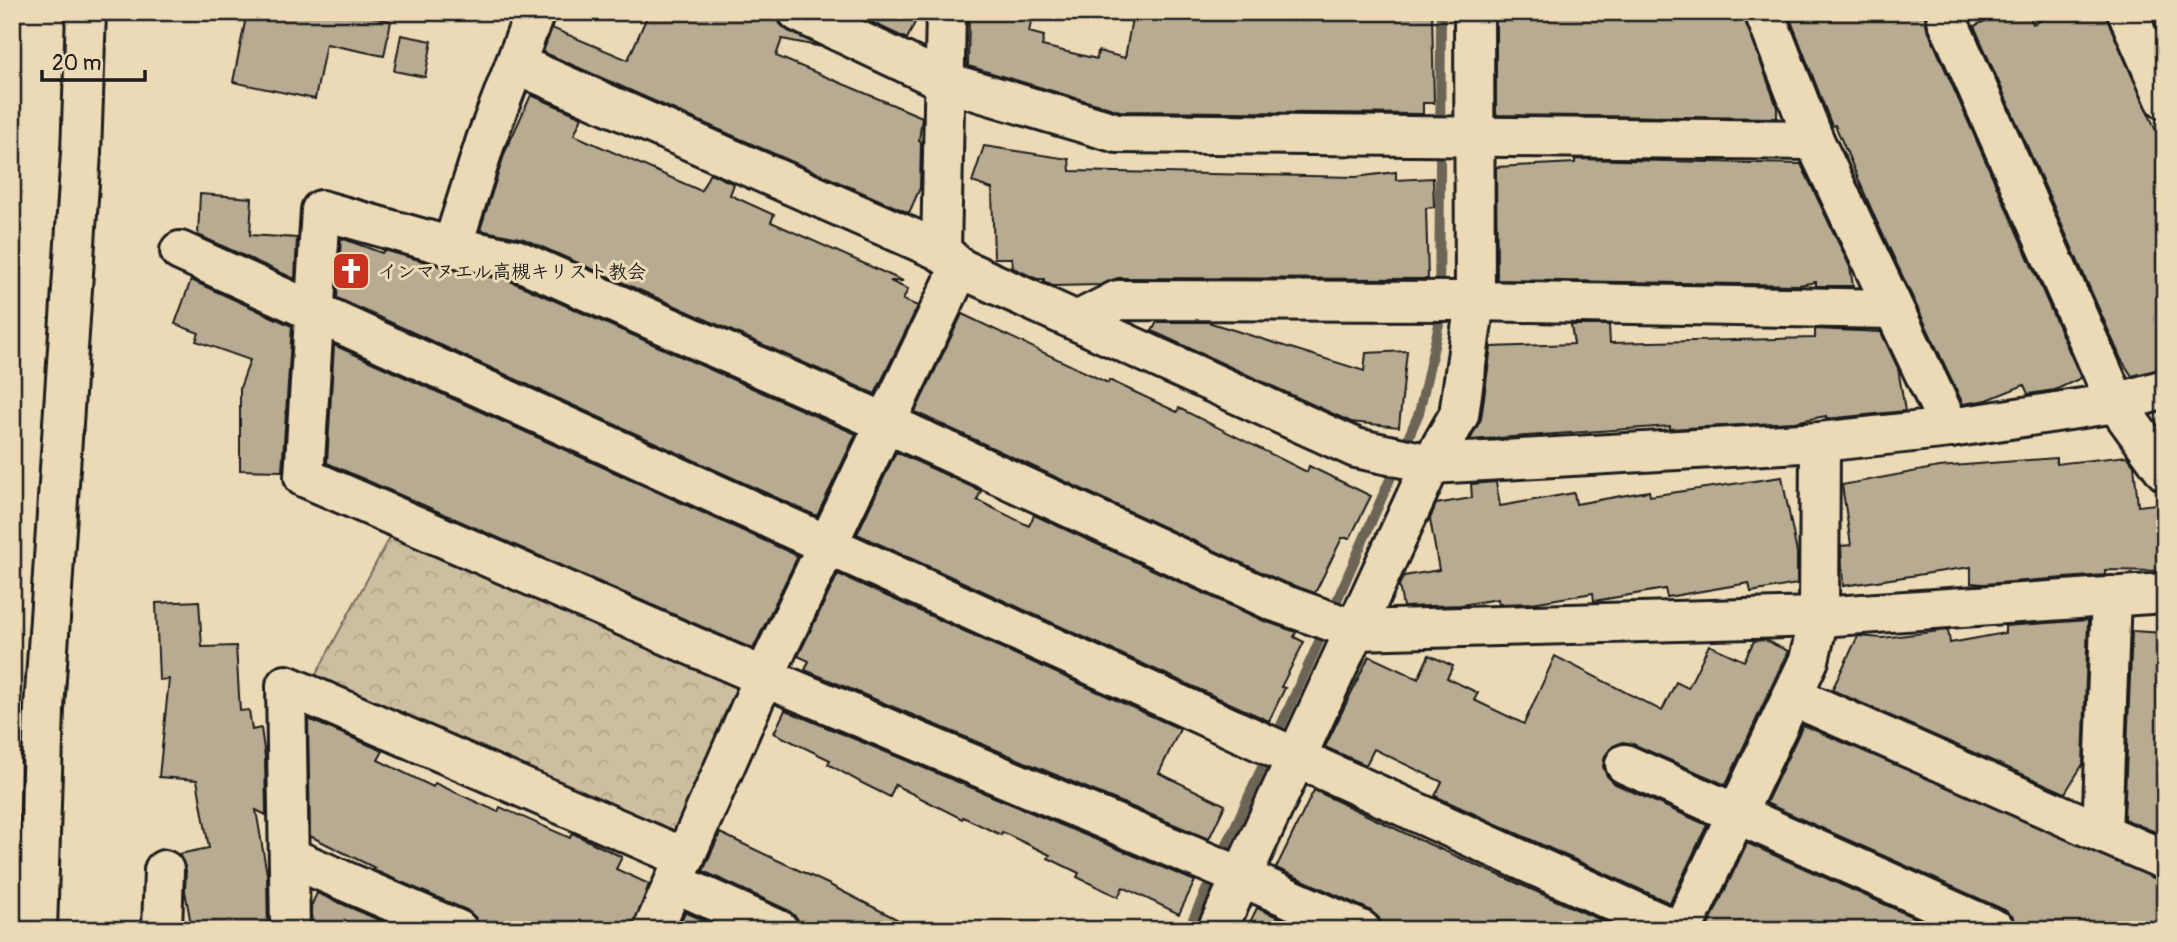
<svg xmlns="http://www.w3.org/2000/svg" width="2177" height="942" viewBox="0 0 2177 942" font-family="Pangolin,'Klee One',sans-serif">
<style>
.grass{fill:#cebea0;stroke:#756d5e;stroke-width:2}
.forest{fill:url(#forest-crowns);stroke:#756d5e;stroke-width:2}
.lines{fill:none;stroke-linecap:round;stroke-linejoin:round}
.stream{stroke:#6c6557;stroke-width:10}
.building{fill:#b8ab91;stroke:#1c1c1c;stroke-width:2}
.minor-casing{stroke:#1c1c1c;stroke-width:44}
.minor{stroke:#ecdab7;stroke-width:38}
.labels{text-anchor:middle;stroke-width:6;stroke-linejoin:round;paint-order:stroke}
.poi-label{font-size:19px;font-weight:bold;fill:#1c1c1c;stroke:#ecdab7;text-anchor:start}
</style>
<defs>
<pattern id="forest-crowns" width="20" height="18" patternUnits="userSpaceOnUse" patternTransform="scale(1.75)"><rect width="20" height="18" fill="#cebea0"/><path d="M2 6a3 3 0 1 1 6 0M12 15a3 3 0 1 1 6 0" fill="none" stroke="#b0a389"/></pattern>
</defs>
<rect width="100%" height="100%" fill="#ecdab7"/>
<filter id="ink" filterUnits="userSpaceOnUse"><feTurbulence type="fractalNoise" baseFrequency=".0143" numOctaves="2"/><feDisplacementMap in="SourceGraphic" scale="14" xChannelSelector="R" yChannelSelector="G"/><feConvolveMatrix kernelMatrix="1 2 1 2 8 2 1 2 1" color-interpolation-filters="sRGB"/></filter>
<g filter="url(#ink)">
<polygon class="grass" points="12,12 20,12 12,145"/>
<g class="forest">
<polygon points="2143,12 2165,12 2165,61"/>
<polygon points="390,537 743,690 676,833 314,678"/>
</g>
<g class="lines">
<polyline class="stream" points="1188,930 1313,655 1419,413 1439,324 1441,12"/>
</g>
<g class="building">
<polygon points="247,12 350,12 391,21 384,56 326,44 315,99 233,82"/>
<polygon points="649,12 776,12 780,24 788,31 822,47 782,39 776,56 922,117 919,141 921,142 920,188 909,213 543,52 552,28 628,60"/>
<polygon points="850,12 920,12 907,39"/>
<polygon points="969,12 1033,12 1029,32 1044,36 1042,46 1097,59 1098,51 1125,58 1133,12 1432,12 1434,103 1423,103 1423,114 1120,111 968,66"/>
<polygon points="1496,12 1743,14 1777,107 1777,118 1496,115"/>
<polygon points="1802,12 1924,12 1927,28 2081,378 2055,390 2028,394 2024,385 1987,400 1963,404 1876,220 1835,125 1832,126 1790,18"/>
<polygon points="2004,12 2028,12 2033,24 2059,12 2104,12 2165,151 2165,368 2132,376 2121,359 1974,26"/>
<polygon points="401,35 432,41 425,77 394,71"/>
<polygon points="531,95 582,117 574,135 701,191 710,173 734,184 730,195 774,215 771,222 903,281 890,281 908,289 903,300 918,306 875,394 524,239 480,230 505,152"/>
<polygon points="984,146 1069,159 1070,171 1356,177 1396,172 1396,180 1433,178 1434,207 1426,208 1428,279 1118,278 1100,285 1053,286 1044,282 1044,279 1037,279 1013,268 1012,258 994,258 992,189 972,182"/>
<polygon points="1575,159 1801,164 1850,267 1853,286 1816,286 1816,282 1799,285 1497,280 1496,167 1575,163"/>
<polygon points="200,194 252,198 250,235 297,238 295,279 198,235"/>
<polygon points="341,238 382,253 384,250 461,272 508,280 856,434 817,516 337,298"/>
<polygon points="191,280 292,326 282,471 240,470 240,388 250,360 196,341 199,333 175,324"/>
<polygon points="962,314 1108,383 1109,380 1177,412 1179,408 1307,472 1309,466 1371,496 1350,538 1342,538 1315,593 1281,581 915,412"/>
<polygon points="1157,322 1208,322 1364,371 1366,353 1407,351 1399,427 1351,422 1152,331"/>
<polygon points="1571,325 1609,325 1610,343 1815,338 1815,329 1881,332 1898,368 1905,411 1826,419 1826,416 1794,422 1670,429 1670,426 1470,440 1481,419 1491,347 1574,344"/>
<polygon points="334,345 798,556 753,649 327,463"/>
<polygon points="896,452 981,491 977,500 1029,526 1034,515 1264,621 1296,632 1294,637 1304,642 1281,687 1285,688 1269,721 857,534"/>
<polygon points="2127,456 2134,465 2138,506 2165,503 2165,571 2105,570 2105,575 1984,584 1971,583 1971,567 1843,586 1841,546 1851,545 1842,485 1939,467 2056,458 2056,464"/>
<polygon points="1782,477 1797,553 1797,584 1751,592 1749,583 1667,597 1665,589 1594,601 1593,593 1532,603 1499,604 1498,599 1461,605 1403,607 1399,585 1404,576 1439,570 1430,519 1436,504 1472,498 1471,484 1496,482 1500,506 1574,493 1576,504 1649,491 1650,496"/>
<polygon points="838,574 1180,729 1159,773 1225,805 1209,839 805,670 809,661 798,656"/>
<polygon points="199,601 202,647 236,646 240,711 249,710 252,730 261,728 265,757 266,815 256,810 267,874 268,930 192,930 185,891 186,870 179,854 209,848 197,780 159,777 169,679 159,680 156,603"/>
<polygon points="2088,620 2083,764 2065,793 1832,690 1858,636 1882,638 1948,630 1950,643 2005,633 2005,626"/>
<polygon points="2132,631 2165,633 2165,836 2124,819"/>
<polygon points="1765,640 1788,651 1726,785 1633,744 1623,742 1613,746 1605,756 1603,767 1607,776 1615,784 1707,825 1670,903 1435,796 1442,782 1374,749 1366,765 1325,747 1369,656 1418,679 1429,655 1453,666 1447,678 1478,693 1474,700 1524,724 1555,656 1662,711 1676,682 1688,688 1709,645 1744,661 1754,641"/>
<polygon points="785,710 1195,881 1179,914 1123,887 1118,897 1077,877 1079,873 1048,858 1050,855 1002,832 1001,835 963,817 962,819 895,785 890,797 862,783 828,764 830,760 774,733"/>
<polygon points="308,719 383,751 378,760 433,787 435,783 498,812 500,807 570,838 572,833 622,857 616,869 649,884 632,930 479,930 476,918 467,910 371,869 375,868 310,836"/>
<polygon points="1803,725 2165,881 2165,930 2018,930 2014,918 2005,910 1766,803"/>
<polygon points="1314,790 1413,837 1623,930 1383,930 1379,918 1370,910 1276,868"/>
<polygon points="720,833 828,884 918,930 801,930 797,918 788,910 703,871"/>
<polygon points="1747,843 1942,930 1706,930"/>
<polygon points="317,893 402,930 312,930 311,906"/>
<polygon points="1257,908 1307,930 1246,930"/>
<polygon points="685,912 725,930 677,930"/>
</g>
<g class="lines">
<defs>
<g id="minor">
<polyline points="798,12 946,82 1117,133 1814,140"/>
<polyline points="1764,12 1814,140 1950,428"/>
<polyline points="1947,12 1947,19 2116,403 2165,471"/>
<polyline points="2127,12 2165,99"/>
<polyline points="516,64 941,251"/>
<polyline points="452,247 486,140 535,12"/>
<polyline points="180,251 1676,930"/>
<polyline points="960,268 1356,448 1431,464 1820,442 1950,428 2116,403 2165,389"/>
<polyline points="1077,321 1118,300 1475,301 1893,309"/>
<polyline points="2111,596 2102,833 2165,860"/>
<polyline points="1792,696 2102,833"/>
<polyline points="1625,764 1996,930"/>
<polyline points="289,857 458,930"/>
<polyline points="675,883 779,930"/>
<polyline points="37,930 44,709 81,153 86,12"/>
<polyline points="162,930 164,870"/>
<polyline points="290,930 286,685 685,858"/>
<polyline points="653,930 764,677 960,268 941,251 946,12"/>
<polyline points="1217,930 1431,464 1459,415 1475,301 1474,12"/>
<polyline points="1361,930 1240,876 764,677 304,477 321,210 452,247 515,259 886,423 1273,601 1356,630 1819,617 2165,593"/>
<polyline points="1682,930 1809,660 1819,617 1820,442"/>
</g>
</defs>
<use href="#minor" class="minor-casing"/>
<use href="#minor" class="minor"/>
</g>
</g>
<defs>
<symbol id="church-square" viewBox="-11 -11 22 22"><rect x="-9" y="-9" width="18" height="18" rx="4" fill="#c8321e" stroke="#ecdab7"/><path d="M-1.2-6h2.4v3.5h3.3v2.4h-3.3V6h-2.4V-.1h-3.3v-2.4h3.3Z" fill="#fff"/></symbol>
</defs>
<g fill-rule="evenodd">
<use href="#church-square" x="329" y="249" width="44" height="44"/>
</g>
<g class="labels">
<g class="poi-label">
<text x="378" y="278">インマヌエル高槻キリスト教会</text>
</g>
</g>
<rect width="2177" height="942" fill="none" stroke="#ecdab7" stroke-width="42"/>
<rect x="21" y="21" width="2135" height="900" fill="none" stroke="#1c1c1c" stroke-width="2.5" filter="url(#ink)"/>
<path d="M42 70v10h103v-10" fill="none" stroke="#1c1c1c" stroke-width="3.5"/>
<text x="52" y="70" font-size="21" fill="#1c1c1c" stroke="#ecdab7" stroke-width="5" paint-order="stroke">20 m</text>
</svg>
